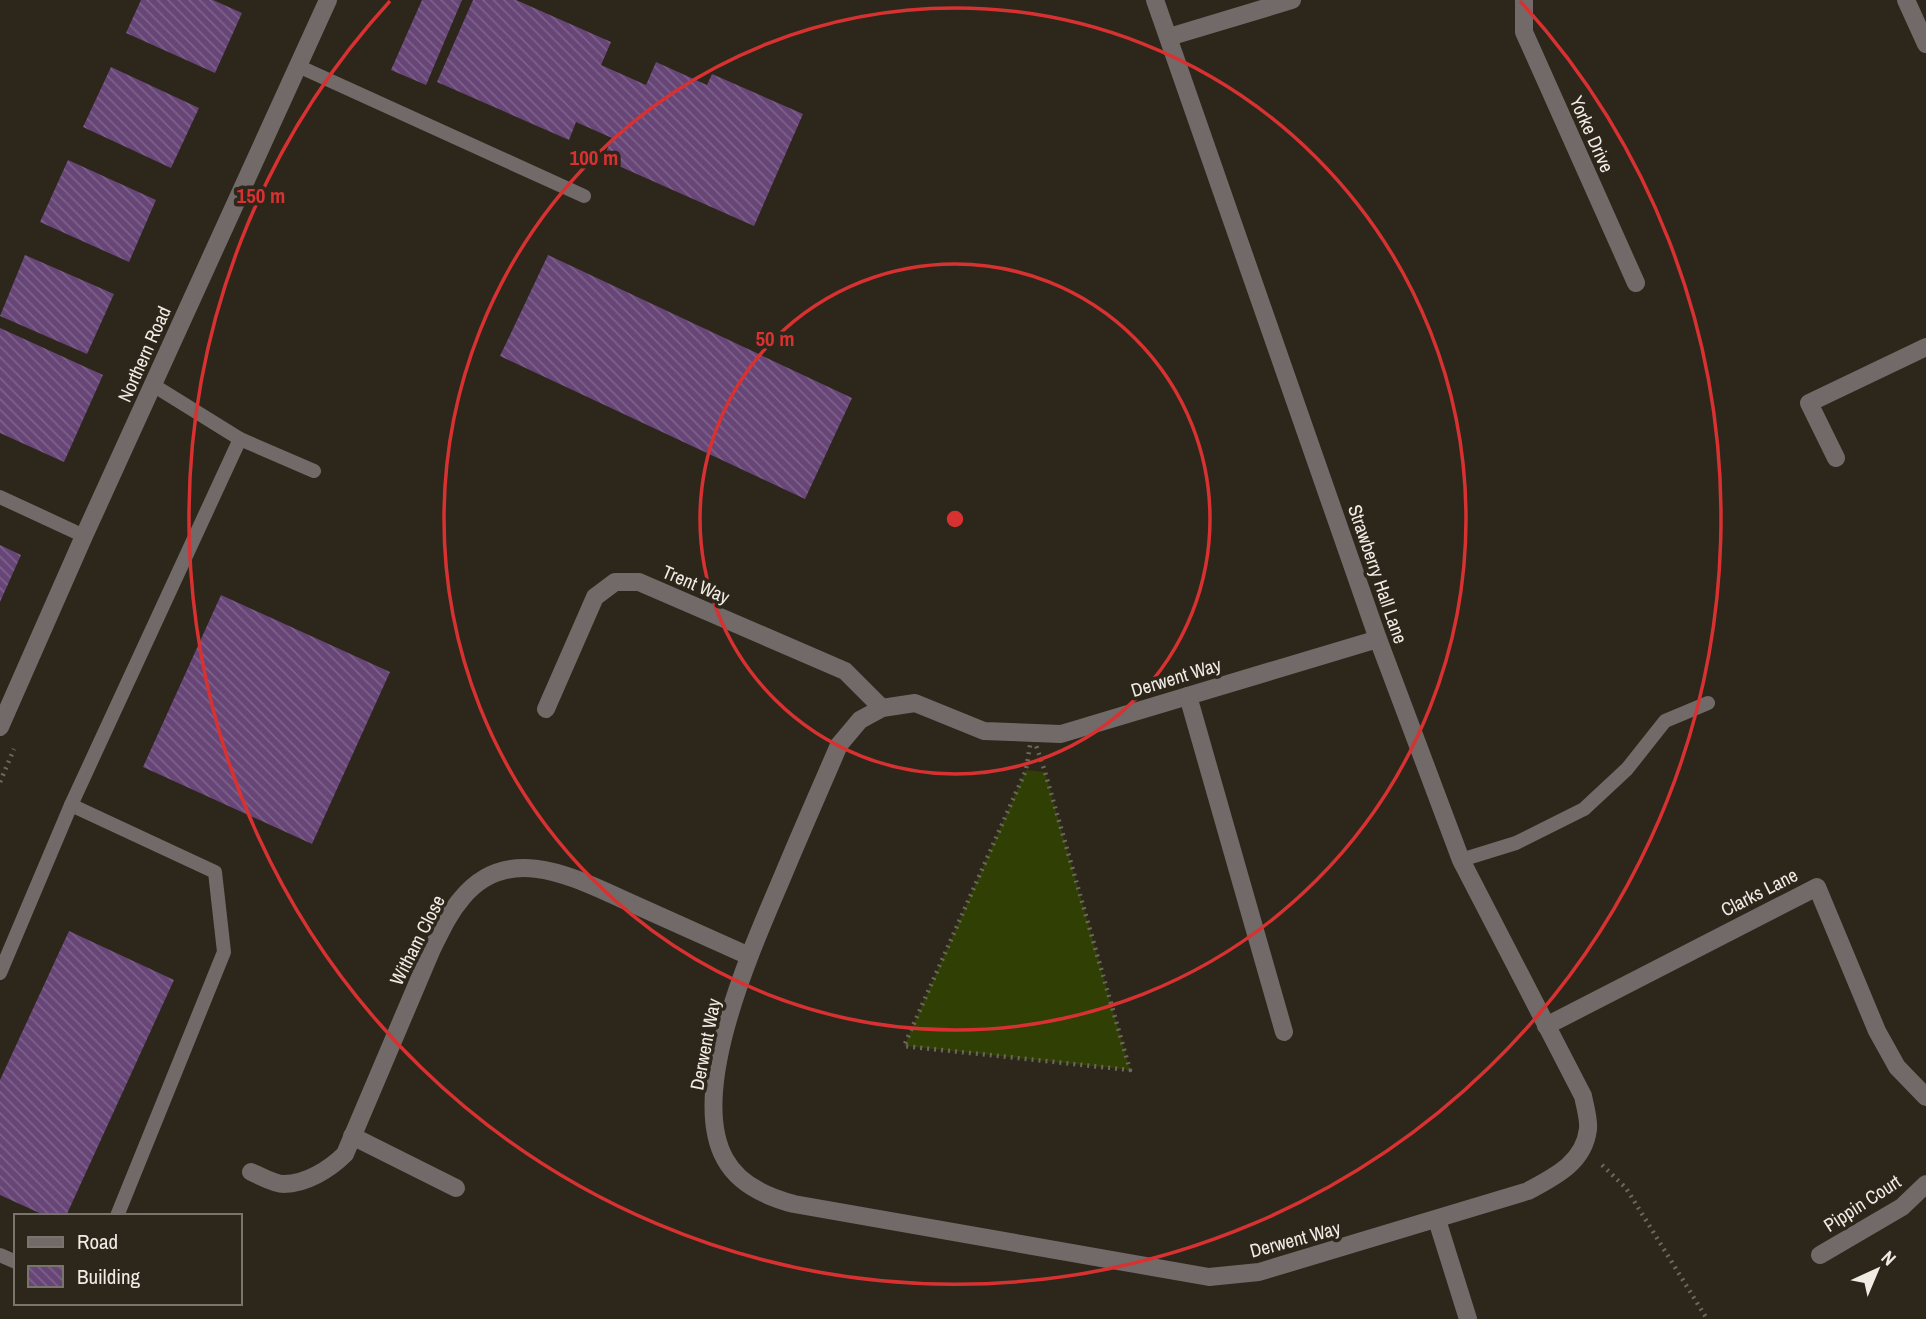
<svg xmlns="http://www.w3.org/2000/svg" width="1926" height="1319" viewBox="0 0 1926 1319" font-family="'Archivo Narrow',sans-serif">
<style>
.grass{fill:#303f04}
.building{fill:url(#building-back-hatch)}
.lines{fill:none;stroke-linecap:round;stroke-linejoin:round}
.path{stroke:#6c675d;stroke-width:4.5;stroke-dasharray:2 5;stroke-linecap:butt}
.service{stroke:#716a68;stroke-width:14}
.minor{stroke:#716a68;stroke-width:18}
.tertiary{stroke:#716a68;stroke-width:18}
.ring{fill:none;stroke:#d73231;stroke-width:3.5}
.labels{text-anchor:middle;stroke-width:7;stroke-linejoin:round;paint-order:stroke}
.street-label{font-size:19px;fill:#f0ebe5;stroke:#2c261b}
.centre{fill:#d73231;stroke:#2c261b;stroke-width:3.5}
.ring-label{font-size:21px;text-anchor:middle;font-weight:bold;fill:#d73231;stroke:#2c261b;stroke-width:7;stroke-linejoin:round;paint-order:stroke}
</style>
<defs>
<pattern id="building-back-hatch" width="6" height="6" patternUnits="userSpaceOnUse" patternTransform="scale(1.75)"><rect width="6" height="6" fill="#674677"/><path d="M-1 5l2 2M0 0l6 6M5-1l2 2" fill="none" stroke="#7d618a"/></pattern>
</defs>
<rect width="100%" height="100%" fill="#2c261b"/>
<polygon class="grass" points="1026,770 1045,772 1130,1070 904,1046"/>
<g class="building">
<polygon points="141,0 213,0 242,13 215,73 126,33"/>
<polygon points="422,0 462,0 426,85 391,70"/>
<polygon points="473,0 516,0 611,42 601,65 646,85 656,62 707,85 712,74 803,114 754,226 603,159 612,138 576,122 569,140 437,82"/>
<polygon points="111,67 199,108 171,168 83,127"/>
<polygon points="68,160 156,200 129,262 40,222"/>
<polygon points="25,255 114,294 87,354 0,316"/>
<polygon points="548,255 852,398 805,499 500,356"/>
<polygon points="0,328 103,375 64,462 0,433"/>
<polygon points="0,545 21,555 0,602"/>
<polygon points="221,595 390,672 312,844 143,767"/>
<polygon points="69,931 174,980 66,1216 46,1216 0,1195 0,1080"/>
</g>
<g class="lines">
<g class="path">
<polygon points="1032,733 1045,772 1130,1070 904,1046 1026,770"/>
<polyline points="0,782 14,749"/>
<polyline points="1602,1165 1626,1188 1707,1319"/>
</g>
<g class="service">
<polyline points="298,66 584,196"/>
<polyline points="240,439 314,471"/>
<polyline points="0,497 84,536"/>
<polyline points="71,805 215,872 224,952 117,1216"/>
<polyline points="1461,860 1516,843 1584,809 1627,769 1665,721 1708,703"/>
<polyline points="0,973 71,805 240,439 153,385"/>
<polyline points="0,1255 16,1262"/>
</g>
<g class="minor">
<path d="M1155,0L1378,639L1461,860L1583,1096C1585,1106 1589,1119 1588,1129C1584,1163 1554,1177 1528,1191L1259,1272L1209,1277L794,1204C767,1197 739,1185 725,1159C686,1089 756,940 784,873C802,830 821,787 839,745L860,720L882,708L915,703L984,731L1061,734L1378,639"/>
<polyline points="1524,0 1524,32 1636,283"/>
<polyline points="1906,0 1926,44"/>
<polyline points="1169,37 1292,0"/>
<polyline points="1836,458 1809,403 1926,347"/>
<polyline points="1188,696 1284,1032"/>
<polyline points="546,709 595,597 615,582 639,582 845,671 882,708"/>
<polyline points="1546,1026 1817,887 1877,1031 1897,1067 1926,1097"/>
<polyline points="352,1136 456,1188"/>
<path d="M251,1172C261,1176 274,1184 284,1184C306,1184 330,1169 345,1154L432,949C441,931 449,913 462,898C507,843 571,876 622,899C665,918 707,937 749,956"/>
<polyline points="1437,1220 1468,1319"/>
<polyline points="1820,1255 1902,1207 1926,1184"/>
</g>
<polyline class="tertiary" points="0,727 84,536 328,0"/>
</g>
<g class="ring">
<circle cx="955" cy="519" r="255"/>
<circle cx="955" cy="519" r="511"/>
<path d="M1520 1A766 766 0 1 1 390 1"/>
</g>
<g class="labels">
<g class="street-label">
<text transform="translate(1592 134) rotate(66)" y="7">Yorke Drive</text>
<text transform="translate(144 354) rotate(-66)" y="7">Northern Road</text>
<text transform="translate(1378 574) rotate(71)" y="7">Strawberry Hall Lane</text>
<text transform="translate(696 584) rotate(23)" y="7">Trent Way</text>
<text transform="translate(1176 677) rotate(-17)" y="7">Derwent Way</text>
<text transform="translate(1759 892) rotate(-27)" y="7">Clarks Lane</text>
<text transform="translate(417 940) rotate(-63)" y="7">Witham Close</text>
<text transform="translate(705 1044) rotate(-79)" y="7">Derwent Way</text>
<text transform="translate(1862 1203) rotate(-33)" y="7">Pippin Court</text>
<text transform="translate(1295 1239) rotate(-15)" y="7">Derwent Way</text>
</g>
</g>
<circle cx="955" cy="519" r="10" class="centre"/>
<g class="ring-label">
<text x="594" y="165">100 m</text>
<text x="261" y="203">150 m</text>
<text x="775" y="346">50 m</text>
</g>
<rect x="14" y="1214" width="228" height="91" fill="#2c261b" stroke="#7a756c" stroke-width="2"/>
<rect x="28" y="1237" width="35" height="10" fill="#716a68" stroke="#7a756c" stroke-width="2"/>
<text x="77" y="1249" font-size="21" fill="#f0ebe5">Road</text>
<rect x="28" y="1266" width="35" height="21" fill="url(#building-back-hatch)" stroke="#7a756c" stroke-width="2"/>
<text x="77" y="1284" font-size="21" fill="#f0ebe5">Building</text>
<g transform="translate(1877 1270) rotate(44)" stroke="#2c261b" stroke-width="5" paint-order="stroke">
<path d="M0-5L12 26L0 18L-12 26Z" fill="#f0ebe5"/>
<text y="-10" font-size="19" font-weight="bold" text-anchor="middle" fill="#f0ebe5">N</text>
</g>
</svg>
